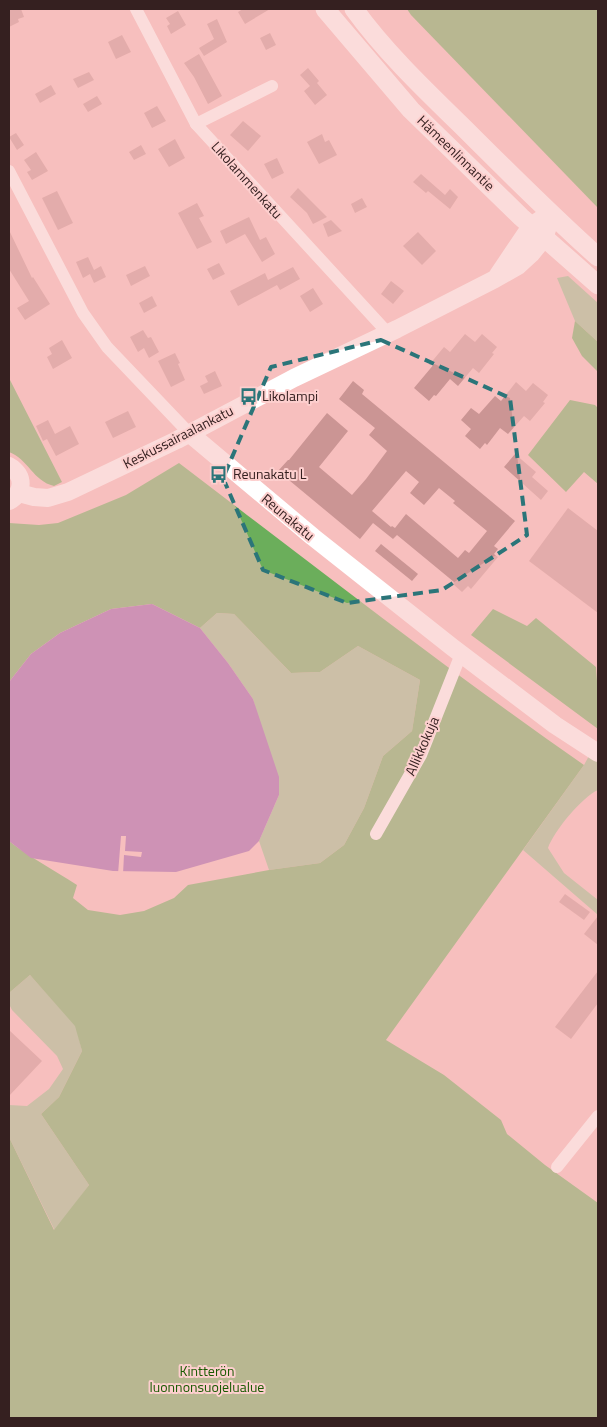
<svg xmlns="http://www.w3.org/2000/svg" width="607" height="1427" viewBox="0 0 607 1427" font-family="'Titillium Web',sans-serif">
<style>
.green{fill:#97bf8d}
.forest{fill:#6bae5b}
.water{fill:#9b5caa}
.pier{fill:#f7bfbe}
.building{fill:#cb9594;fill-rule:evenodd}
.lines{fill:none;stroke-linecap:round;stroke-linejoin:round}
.street{stroke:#fff;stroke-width:12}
.secondary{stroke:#fff;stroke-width:18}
.primary{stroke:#fff;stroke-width:19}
.marked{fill:none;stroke:#2b7579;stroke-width:4;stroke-dasharray:10 6;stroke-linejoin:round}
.labels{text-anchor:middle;stroke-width:4;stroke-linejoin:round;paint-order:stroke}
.street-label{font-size:14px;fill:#352020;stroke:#fdcfce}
.poi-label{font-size:14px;fill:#352020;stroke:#fdcfce;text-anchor:start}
.park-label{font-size:14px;fill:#185a00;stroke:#fdcfce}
</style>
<rect width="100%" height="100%" fill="#f7bfbe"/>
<g class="green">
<polygon points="568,276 598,303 598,342 575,321 557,278"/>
<polygon points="217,613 234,614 291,673 320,672 358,646 420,680 412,731 383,756 364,808 344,845 320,863 269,870 259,841 279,795 253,699 228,663 200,628"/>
<path d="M590,754L598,759V790C582,797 554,831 548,848L564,873L598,900V915L523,850L584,765Z"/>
<polygon points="30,975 76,1026 82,1051 59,1097 41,1114 89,1185 55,1231 9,1137 9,1105 27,1106 49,1089 63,1069 57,1056 12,1010 9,1004 9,993"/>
</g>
<g class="forest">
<polygon points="407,9 598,9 598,208 411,15"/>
<polygon points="575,321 598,342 598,372 582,356 572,338"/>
<path d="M9,378L62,482L54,486C33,481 28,459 9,452Z"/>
<polygon points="570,400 595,405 598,408 598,484 584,472 566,492 528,455"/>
<path d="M179,463C313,565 446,669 584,765L386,1040L444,1075L501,1120L507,1134L545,1165L598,1203V1418H9V1137L54,1230L89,1185L41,1114L59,1097L82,1051L75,1026L30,975L9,993V841C31,858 54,870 77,885L73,898L88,910L120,915L144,911L174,898L188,885L269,870L320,863L344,845L364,808L383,756L412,731L420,680L358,646L320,672L291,673L234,614L217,613L200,628L152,604L111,609L60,633L31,654L9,682V523L39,525L58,523L126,495Z"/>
<polygon points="493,609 527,626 536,618 596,667 597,681 598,681 598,729 471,635"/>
</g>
<polygon class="water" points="152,604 200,628 228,663 253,699 279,777 279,795 259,841 249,851 176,872 113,871 31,858 9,841 9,682 31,654 60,633 111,609"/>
<polygon class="pier" points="121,836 126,836 125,851 142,852 141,857 124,855 123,874 118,874"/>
<g class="building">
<polygon points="9,9 21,9 24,17 18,19 19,22 9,27"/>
<polygon points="243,9 270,9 245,24 238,12"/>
<polygon points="178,11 186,25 171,34 167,26 170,24 166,18"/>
<polygon points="217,19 227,42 204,56 199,48 214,39 207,24"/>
<polygon points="270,33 276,45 266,50 260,38"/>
<polygon points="122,35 131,52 116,59 108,42"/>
<polygon points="199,54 222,96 208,104 194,77 184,63"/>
<polygon points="308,68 319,81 317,83 327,95 315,105 304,91 310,86 300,75"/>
<polygon points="89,72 94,80 78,88 73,79"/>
<polygon points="51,85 56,94 40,103 35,94"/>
<polygon points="97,96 102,104 88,112 83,104"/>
<polygon points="157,106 166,121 152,128 144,113"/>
<polygon points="243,121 261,136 248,151 230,135"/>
<polygon points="16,133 24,145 17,150 9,137"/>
<polygon points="322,134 325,142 329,140 337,155 319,164 307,142"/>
<polygon points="175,139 185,158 169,167 158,149"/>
<polygon points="141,145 146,154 134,160 129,152"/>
<polygon points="36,152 48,171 32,180 27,172 31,170 24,160"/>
<polygon points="277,158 284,173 272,179 264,164"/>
<polygon points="421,174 445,195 450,189 458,197 450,209 428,191 426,193 413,182"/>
<polygon points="298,188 327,217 313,224 307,213 290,197"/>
<polygon points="57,191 73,223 58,230 42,198"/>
<polygon points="362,198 367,207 355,213 351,204"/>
<polygon points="197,203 204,216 199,218 212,242 197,249 178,213"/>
<polygon points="249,217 260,240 266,237 275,254 262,262 245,234 226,244 220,231"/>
<polygon points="331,220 342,231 328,237 323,224"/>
<polygon points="9,230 32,278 33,277 50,304 25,320 17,308 29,301 9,269"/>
<polygon points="418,232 436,251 422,265 403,246"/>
<polygon points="88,257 94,270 101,266 106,277 94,283 90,274 83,278 76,262"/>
<polygon points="219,263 225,274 213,280 207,269"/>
<polygon points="145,266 150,276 131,286 126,275"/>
<polygon points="293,267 300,279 280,290 277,285 238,306 230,291 265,273 268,280"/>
<polygon points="391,281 404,291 393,304 381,294"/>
<polygon points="313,288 323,304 310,312 300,296"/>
<polygon points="152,296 157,306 144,313 139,303"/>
<polygon points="143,330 148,338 151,337 159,352 149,358 144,348 138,352 130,337"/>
<polygon points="465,334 475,342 482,334 497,347 492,353 494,354 479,373 473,368 458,386 450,379 436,396 434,395 429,401 414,388 435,363 429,365 444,347 450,352"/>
<polygon points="62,340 72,358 53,369 47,357 52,354 49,348"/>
<polygon points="175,353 180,363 178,364 185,380 171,387 158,361"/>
<polygon points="215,371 222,386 204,394 200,386 208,382 205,376"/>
<path d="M353,381L364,390L362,394L515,521L494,546L498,549L494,554L498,557L471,589L468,586L462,592L453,584L454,582L397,535L393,539L373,523L360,539L278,471L288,460H289L327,413L348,431L319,467L352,495L366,479L387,451L369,435L375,428L339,399ZM406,471L419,482L410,493L424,505L439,488L455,501L453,503L487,531L469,553L465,550L458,558L406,514L395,528L392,526L391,527L372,511Z"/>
<polygon points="516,382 526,391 533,383 548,395 543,402 545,403 530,421 524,416 508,434 500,428 487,445 485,443 480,449 465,436 471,429 461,420 471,408 479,414 495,396 501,401"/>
<polygon points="128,411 136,427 113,438 105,422"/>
<polygon points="48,420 55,434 70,426 79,444 56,456 47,439 43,441 36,426"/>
<polygon points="515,454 536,472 532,477 548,491 541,500 504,467"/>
<polygon points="568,508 598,531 598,613 529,561"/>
<polygon points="381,544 418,574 412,581 375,551"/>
<polygon points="565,894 590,912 584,920 559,902"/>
<polygon points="598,916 598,945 584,934"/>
<polygon points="598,971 598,1003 571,1039 555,1027"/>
<polygon points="9,1030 42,1061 9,1096"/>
</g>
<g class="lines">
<g class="street">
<polyline points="136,9 196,124 387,332"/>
<polyline points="196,124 272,86"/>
<polyline points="9,171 83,313 107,347 189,433"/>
<polyline points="376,834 421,755 461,654"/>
<polyline points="557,1167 598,1116"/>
</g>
<g class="secondary">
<polyline points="498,275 531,226 543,218"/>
<polyline points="189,433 313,537 452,647 555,725 598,753"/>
<path d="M9,466C25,475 24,493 9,501"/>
<polyline points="19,493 34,497 48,498 68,492 177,440 294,378 397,329 495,279 518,266 531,254 544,238 552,215"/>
</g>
<g class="primary">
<polyline points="325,9 411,110 521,217 598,285"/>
<path d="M354,9C385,52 426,91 464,128C508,172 552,216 598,257"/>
</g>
</g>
<path d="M0 0H607V1427H0ZM381,340L510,398L527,535L442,590L347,603L263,570L223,478L271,367Z" fill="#f7bfbe" fill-opacity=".55" fill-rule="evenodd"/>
<path class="marked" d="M381,340L510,398L527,535L442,590L347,603L263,570L223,478L271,367Z"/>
<defs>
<symbol id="bus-bare" viewBox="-9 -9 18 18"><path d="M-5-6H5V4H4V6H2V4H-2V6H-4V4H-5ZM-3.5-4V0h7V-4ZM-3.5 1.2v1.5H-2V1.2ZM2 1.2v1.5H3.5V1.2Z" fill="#2b7579" stroke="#fdcfce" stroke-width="2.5" paint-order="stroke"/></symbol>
</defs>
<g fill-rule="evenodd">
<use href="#bus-bare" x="236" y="384" width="25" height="25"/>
<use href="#bus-bare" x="206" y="462" width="25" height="25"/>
</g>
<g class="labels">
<g class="street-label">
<text transform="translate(456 153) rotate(44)" y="5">Hämeenlinnantie</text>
<text transform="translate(247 180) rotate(48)" y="5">Likolammenkatu</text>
<text transform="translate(178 437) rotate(-27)" y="5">Keskussairaalankatu</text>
<text transform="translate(288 517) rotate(40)" y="5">Reunakatu</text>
<text transform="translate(422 746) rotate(-66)" y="5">Allikkokuja</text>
</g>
<g class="poi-label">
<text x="262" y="401">Likolampi</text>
<text x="233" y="479">Reunakatu L</text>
</g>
<g class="park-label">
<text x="207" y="1376">Kintterön<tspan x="207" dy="16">luonnonsuojelualue</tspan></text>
</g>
</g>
<rect width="607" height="1427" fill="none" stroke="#352020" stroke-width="20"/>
</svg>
